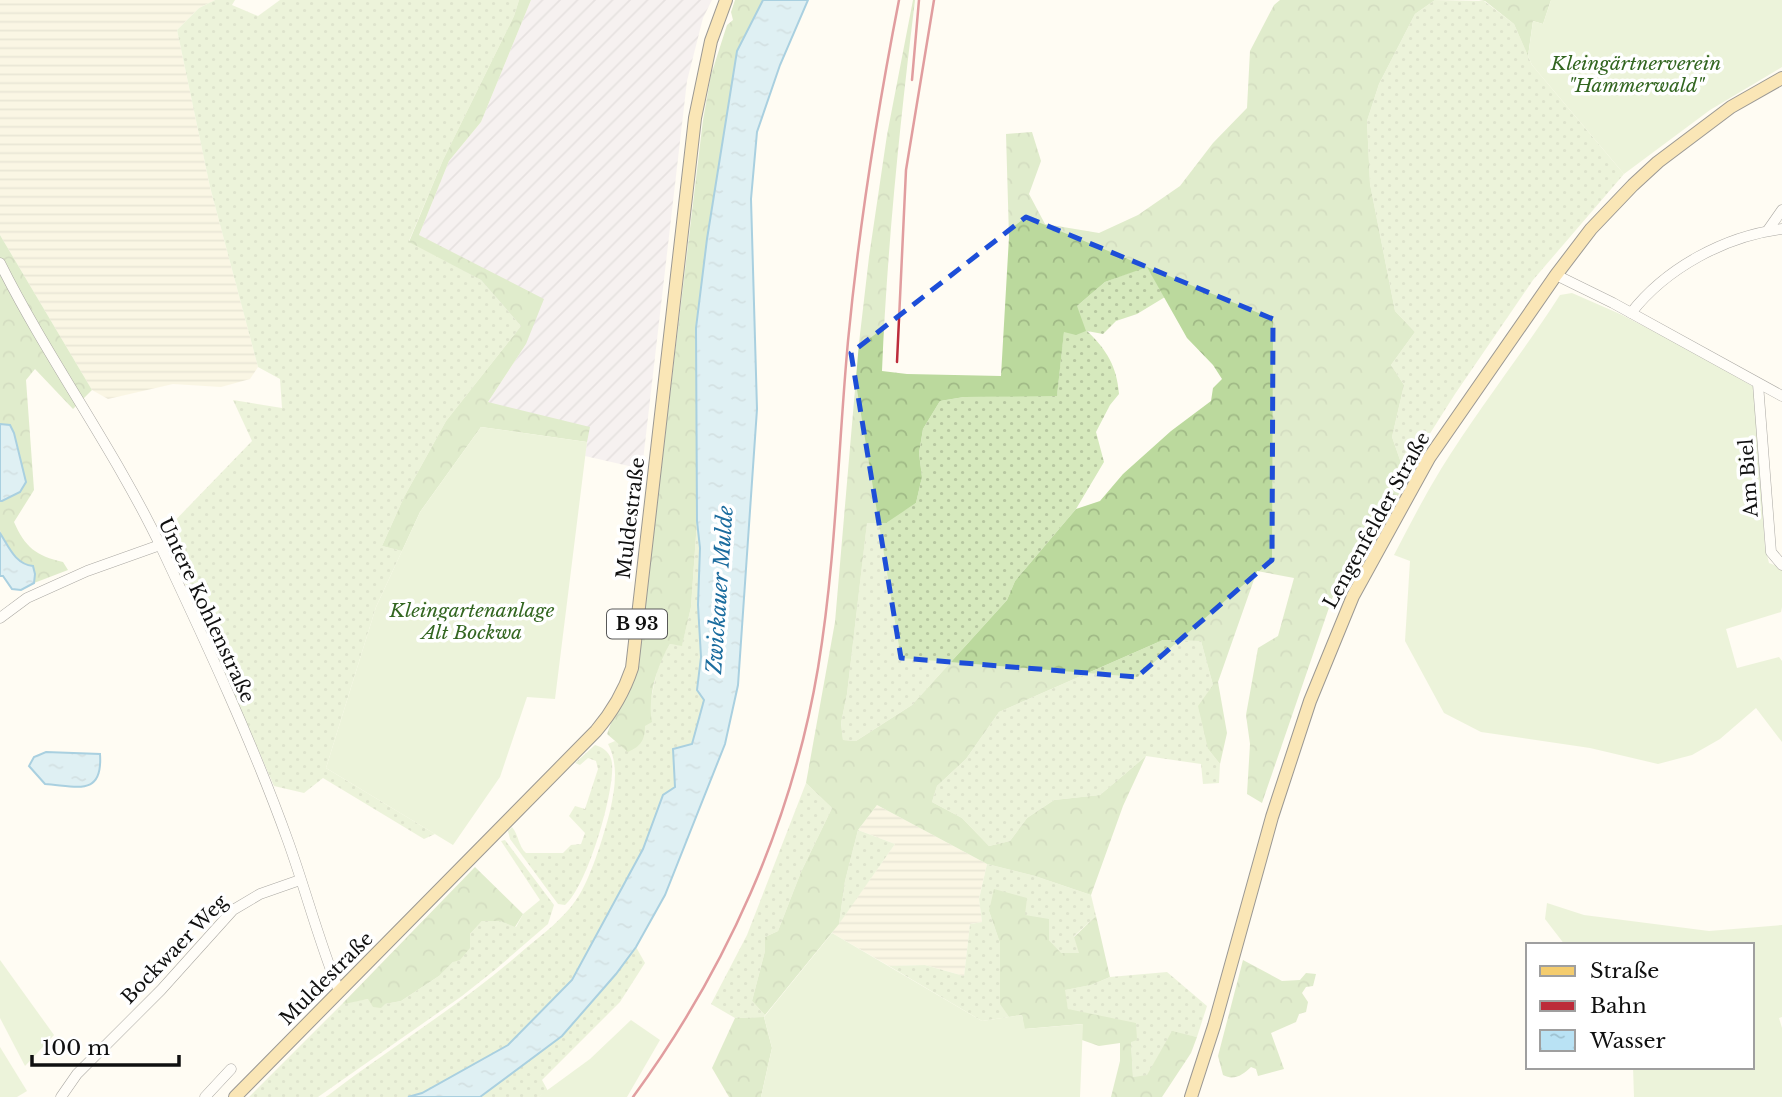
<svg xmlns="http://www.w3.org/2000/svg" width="1782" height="1097" viewBox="0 0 1782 1097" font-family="'Libre Baskerville',serif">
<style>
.industrial{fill:url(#industrial-furrows)}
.farmland{fill:url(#farmland-rules)}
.grass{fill:url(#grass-dots)}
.forest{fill:url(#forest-crowns);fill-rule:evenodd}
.garden{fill:#d6e9bd}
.water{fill:url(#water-ripples);stroke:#429bc9;stroke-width:2}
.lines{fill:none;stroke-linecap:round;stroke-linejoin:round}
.minor-casing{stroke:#434343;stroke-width:11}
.major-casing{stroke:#212121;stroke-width:14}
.minor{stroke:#fff;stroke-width:10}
.major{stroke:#f4cc6e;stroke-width:12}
.rail{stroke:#bc2b3a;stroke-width:2.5}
.marked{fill:none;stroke:#1d4ed8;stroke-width:5;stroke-dasharray:14 9;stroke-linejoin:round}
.labels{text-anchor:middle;stroke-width:7;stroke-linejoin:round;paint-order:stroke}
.shield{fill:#fff;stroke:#585858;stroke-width:2}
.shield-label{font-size:18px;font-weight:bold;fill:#101010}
.park-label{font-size:19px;font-style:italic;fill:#336621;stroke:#fff}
.street-label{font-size:19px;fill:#101010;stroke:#fff}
.water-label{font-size:21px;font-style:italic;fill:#1c6d9f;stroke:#fff}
</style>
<defs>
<pattern id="industrial-furrows" width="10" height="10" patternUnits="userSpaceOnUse" patternTransform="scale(1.75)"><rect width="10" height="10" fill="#ece5ee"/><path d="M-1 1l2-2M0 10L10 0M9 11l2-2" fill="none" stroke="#c9c3cb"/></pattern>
<pattern id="farmland-rules" width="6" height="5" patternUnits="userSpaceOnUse" patternTransform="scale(1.75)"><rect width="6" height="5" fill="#f4f0d3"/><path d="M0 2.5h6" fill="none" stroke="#d0cdb4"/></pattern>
<pattern id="grass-dots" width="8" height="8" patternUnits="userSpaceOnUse" patternTransform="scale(1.75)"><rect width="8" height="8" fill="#d6e9bd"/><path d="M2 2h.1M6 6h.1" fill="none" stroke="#b7c7a1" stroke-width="1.8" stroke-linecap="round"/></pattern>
<pattern id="forest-crowns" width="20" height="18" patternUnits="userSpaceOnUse" patternTransform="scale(1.75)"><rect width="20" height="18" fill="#bbd99d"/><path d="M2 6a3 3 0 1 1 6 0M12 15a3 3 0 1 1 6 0" fill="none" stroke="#a0b986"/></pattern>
<pattern id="water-ripples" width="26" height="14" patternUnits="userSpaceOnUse" patternTransform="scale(1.75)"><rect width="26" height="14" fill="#b9e2f4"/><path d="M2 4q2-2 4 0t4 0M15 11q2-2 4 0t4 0" fill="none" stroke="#9ec1d0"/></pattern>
</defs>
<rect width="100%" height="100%" fill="#fffcf3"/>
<polygon class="industrial" points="531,0 712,0 703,18 687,81 642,469 585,456 587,442 488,402 526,344 419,235 449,161 481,122"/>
<g class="farmland">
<polygon points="0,0 215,0 199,8 177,30 210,187 258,367 250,379 221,387 173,384 108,399 92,390 0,235"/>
<polygon points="877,805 987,864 979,899 982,922 970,924 964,976 925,965 889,966 832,933 895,844 858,830"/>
</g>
<g class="grass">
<polygon points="215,0 235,0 232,5 258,16 280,0 519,0 514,16 443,160 409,241 481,280 521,326 446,421 404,497 382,546 402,551 376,607 326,768 435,834 424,839 323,778 304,793 274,786 163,533 252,441 233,400 282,408 280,379 258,367 210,187 177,30 199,8"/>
<polygon points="1435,0 1484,1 1514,24 1532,65 1624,174 1533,280 1455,394 1412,462 1407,480 1392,437 1404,385 1391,365 1415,332 1395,311 1370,184 1367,121 1379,84 1415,14"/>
<path d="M1147,266L1165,297L1137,314L1116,321L1103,334L1087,331C1107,350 1117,367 1119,394L1110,405L1096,432L1104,462L1076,509L1015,581L1007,600L912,705L856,741L843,740L841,723L847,694L867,522L905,510L916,503L922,477L919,453L923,429L940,401L964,397L1057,395L1064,331L1077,306L1105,282Z"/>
<path d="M697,521L700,548L698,605L701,657L697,690L704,700L692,745L673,749L675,787L663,795L643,849L572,980L508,1045L422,1093L408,1097H326C392,1046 463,1004 526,948C543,934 563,919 576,900C590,881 604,835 610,811C615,789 619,765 608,744L615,741L622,744L645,726L659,662L670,644L682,645L691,607Z"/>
<polygon points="1163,640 1201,641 1213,685 1208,749 1220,764 1219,783 1203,784 1201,764 1146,756 1100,795 1054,800 1027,818 1010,841 989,846 962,818 932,802 937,786 966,759 999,712"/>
<path d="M595,745C603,747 611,753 612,763C615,792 587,887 565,905L558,904L510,839L508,831L512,827C519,835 518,846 526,853H563L571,845L581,844L585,833L569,816L575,806L585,809L598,769L596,761L588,758L580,765L575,763Z"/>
<polygon points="806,783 832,808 801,872 778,931 765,937 765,951 752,1001 765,1015 764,1017 735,1018 711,1004 747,935"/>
<polygon points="858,830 895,844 839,924 845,881"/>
<polygon points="505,840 554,905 548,924 496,969 462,996 318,1097 249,1097 343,1003 368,999 385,1004 401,1001 439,976 453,962 470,934 482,921 500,921 516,927 523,914 540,900 501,841"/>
<polygon points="987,864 1035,876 1091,895 1096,916 1074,936 1080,953 1060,953 1049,940 989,911 1000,943 1000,1003 1009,1017 982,1021 889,966 925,965 964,976 970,924 982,922 979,899"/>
<polygon points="636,947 645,963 620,1002 542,1080 548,1091 538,1097 480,1097 562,1036 616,974"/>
<polygon points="1167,972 1207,1006 1197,1037 1172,1032 1147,1076 1133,1077 1131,1042 1068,1009 1064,990 1091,985 1110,977"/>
</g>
<g class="forest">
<polygon points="519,0 531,0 481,122 449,161 419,235 544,299 526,344 488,402 590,427 587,442 481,427 420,512 402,551 382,546 404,497 446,421 521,326 481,280 409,242 443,160 514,16"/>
<path d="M735,0H763L737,51L707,239L696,327L697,521L691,607L682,646L670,644C657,665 647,698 652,722L645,726C645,740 641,746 628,752L607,734L614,715L637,670L703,120L711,75L727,25L733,20L731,12Z"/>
<path d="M913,0H915C900,123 887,247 882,371L907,374L1001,376L1009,237L1006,134L1032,132L1041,161L1029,194L1045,224L1099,233L1138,215L1180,186L1213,143L1247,108L1250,51L1274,5L1280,0H1435L1415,14L1379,84L1367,121L1370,184L1395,311L1415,332L1391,365L1404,385L1392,437L1407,480L1374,537L1333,596L1262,803L1247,794L1250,744L1246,715L1258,648L1278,636L1294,578L1257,571L1218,682L1227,733L1220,764L1208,749L1198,706L1213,685L1201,641L1163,640L999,712L966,759L937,786L932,802L962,818L989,846L1010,841L1027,818L1054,800L1100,795L1146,756L1123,806L1091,895L1035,876L987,864L877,805L858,830L845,881L839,924L765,1015L752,1001L765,951V937L778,931L801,872L832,808L806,783L835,622L859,343L869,257L887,135ZM1147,267L1187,338L1213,365L1222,379L1213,388L1211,401L1171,431L1123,474L1100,501L1076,509L1015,581L1007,600L912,705L856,741L843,740L841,723L847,694L867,523H886L916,503L922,477L919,453L923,429L940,401L964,397L1057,396L1064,332L1076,335L1086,331L1077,306L1105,282Z"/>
<polygon points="1479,0 1551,0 1543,24 1533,21 1528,56 1514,24 1485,1"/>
<path d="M0,235L92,390L73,409L35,369L26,380L34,490L14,522C25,547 36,556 63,562L68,570L34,583L35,574L33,567C18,564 2,545 0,530C0,521 0,510 0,501H3L26,482L14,433L9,425L0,424Z"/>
<polygon points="475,867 523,914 515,927 500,921 482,921 470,934 470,948 460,960 453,962 439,976 401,1001 385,1004 381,1008 373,1007 368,999 344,1004 343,1003"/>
<polygon points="994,889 1027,898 1025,915 1049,919 1049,940 1061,953 1079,953 1074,937 1096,916 1110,977 1091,985 1065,990 1068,1009 1136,1023 1137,1040 1131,1042 1133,1077 1147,1075 1172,1031 1197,1037 1191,1053 1162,1097 1111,1097 1120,1061 1120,1043 1099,1046 1082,1040 1082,1024 1024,1029 1022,1015 1009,1017 1000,1004 1000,943 989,911"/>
<path d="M1243,960L1282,981L1300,980L1306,973L1316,974L1313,986L1306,987L1302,993L1308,1002L1306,1012L1299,1014L1296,1022L1271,1033L1284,1069L1258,1076L1256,1069L1251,1067C1243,1075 1234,1081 1223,1075L1218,1056Z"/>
<polygon points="764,1017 772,1048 761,1097 729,1097 712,1068 735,1018"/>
</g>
<g class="garden">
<polygon points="1551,0 1782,0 1782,67 1710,110 1624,174 1532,65 1528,56 1533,21 1543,24"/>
<path d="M1572,293L1620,314L1688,349L1754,387L1765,547L1769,563L1782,568V607L1781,612L1726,629L1737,668L1779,657L1782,661V742L1756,708L1720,739L1692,755L1658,764L1590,748L1481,732L1444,713L1405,641L1410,561L1394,555C1409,526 1424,497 1441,469C1478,409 1522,354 1560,295Z"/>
<polygon points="481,427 587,442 555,699 527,697 500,777 453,845 326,768 376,607 420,512"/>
<polygon points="1547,903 1584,915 1709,931 1782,925 1782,1017 1779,1018 1782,1028 1782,1097 1634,1097 1633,1067 1752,1067 1752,945 1565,945 1545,919"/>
<polygon points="832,933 982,1021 1022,1015 1025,1029 1083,1024 1080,1097 761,1097 772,1048 764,1017"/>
<polygon points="0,960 54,1035 25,1066 0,1018"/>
<polygon points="631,1020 660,1040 627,1097 538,1097 590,1059"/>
<polygon points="0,1047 27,1091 17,1097 0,1097"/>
</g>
<g class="water">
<polygon points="763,0 808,0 780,65 757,132 751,199 757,409 738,685 725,744 665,895 636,947 616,974 562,1036 480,1097 408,1097 422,1093 508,1045 572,980 643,849 663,795 675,787 673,749 692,744 704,700 697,690 701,657 698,605 700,548 697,521 696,328 707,239 737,51"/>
<polygon points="0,424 10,425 14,433 26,482 20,492 2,501 0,501"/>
<path d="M0,533C9,547 15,564 33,566L35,574L34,583L21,590L12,589L3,576H0Z"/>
<path d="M46,752L100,754C103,797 77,786 45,784L29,766L34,757Z"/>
</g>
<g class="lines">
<defs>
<g id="minor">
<polyline points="1768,230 1782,210"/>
<path d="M0,263C49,361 115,450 162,549C207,645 252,741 288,841C306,891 319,942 339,991"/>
<polyline points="1556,275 1613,303 1782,396"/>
<path d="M1631,313C1666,268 1725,236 1782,229"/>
<polyline points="1758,384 1771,552 1782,565"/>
<polyline points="0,618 27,598 87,571 160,545"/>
<polyline points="61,1097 77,1074 161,990 233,910 260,894 300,880"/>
<polyline points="205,1097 231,1069"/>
</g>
<g id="major">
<path d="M235,1097L596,731C613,711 624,692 632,668L695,118L711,41L726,0"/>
<polyline points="1191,1097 1214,1026 1272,817 1310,701 1353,596 1429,458 1556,275 1591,229 1633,185 1658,162 1731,107 1782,78"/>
</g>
</defs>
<use href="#minor" class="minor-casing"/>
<use href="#major" class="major-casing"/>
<use href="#minor" class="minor"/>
<use href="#major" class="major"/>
<g class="rail">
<polyline points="912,80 919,0"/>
<polyline points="897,362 906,170 934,0"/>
<path d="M633,1097C726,970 792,823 818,668C836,560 838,450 848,341C859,226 877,113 899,0"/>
</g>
</g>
<path d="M0 0H1782V1097H0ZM1026,217L1273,319L1272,560L1137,677L901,658L851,353Z" fill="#fffcf3" fill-opacity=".55" fill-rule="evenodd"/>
<path class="marked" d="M1026,217L1273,319L1272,560L1137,677L901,658L851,353Z"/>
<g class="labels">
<rect class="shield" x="607" y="609.5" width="60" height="29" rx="5"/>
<g class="shield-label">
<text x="637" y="630">B 93</text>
</g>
<g class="park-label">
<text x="1636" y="70">Kleingärtnerverein<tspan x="1636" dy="22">"Hammerwald"</tspan></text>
<text x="472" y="617">Kleingartenanlage<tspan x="472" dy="22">Alt Bockwa</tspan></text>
</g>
<g class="street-label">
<text transform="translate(1748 478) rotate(-94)" y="7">Am Biel</text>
<text transform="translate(630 518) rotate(-83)" y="7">Muldestraße</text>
<text transform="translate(1376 520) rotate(-61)" y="7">Lengenfelder Straße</text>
<text transform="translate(207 610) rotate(65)" y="7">Untere Kohlenstraße</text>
<text transform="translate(174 949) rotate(-46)" y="7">Bockwaer Weg</text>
<text transform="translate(326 978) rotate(-45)" y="7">Muldestraße</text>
</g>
<g class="water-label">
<text transform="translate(720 590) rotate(-86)" y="7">Zwickauer Mulde</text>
</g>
</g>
<rect x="1526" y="943" width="228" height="126" fill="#ffffff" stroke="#9f9f9f" stroke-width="2"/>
<rect x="1540" y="966" width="35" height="10" fill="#f4cc6e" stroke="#9f9f9f" stroke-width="2"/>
<text x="1590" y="978" font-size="21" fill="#101010">Straße</text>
<rect x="1540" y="1001" width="35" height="10" fill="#bc2b3a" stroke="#9f9f9f" stroke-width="2"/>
<text x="1590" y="1013" font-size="21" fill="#101010">Bahn</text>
<rect x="1540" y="1030" width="35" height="21" fill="url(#water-ripples)" stroke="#9f9f9f" stroke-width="2"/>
<text x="1590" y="1048" font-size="21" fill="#101010">Wasser</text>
<path d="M32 1055v10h147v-10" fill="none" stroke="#101010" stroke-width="3.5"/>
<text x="42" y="1055" font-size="21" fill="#101010" stroke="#ffffff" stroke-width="5" paint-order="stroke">100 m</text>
</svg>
